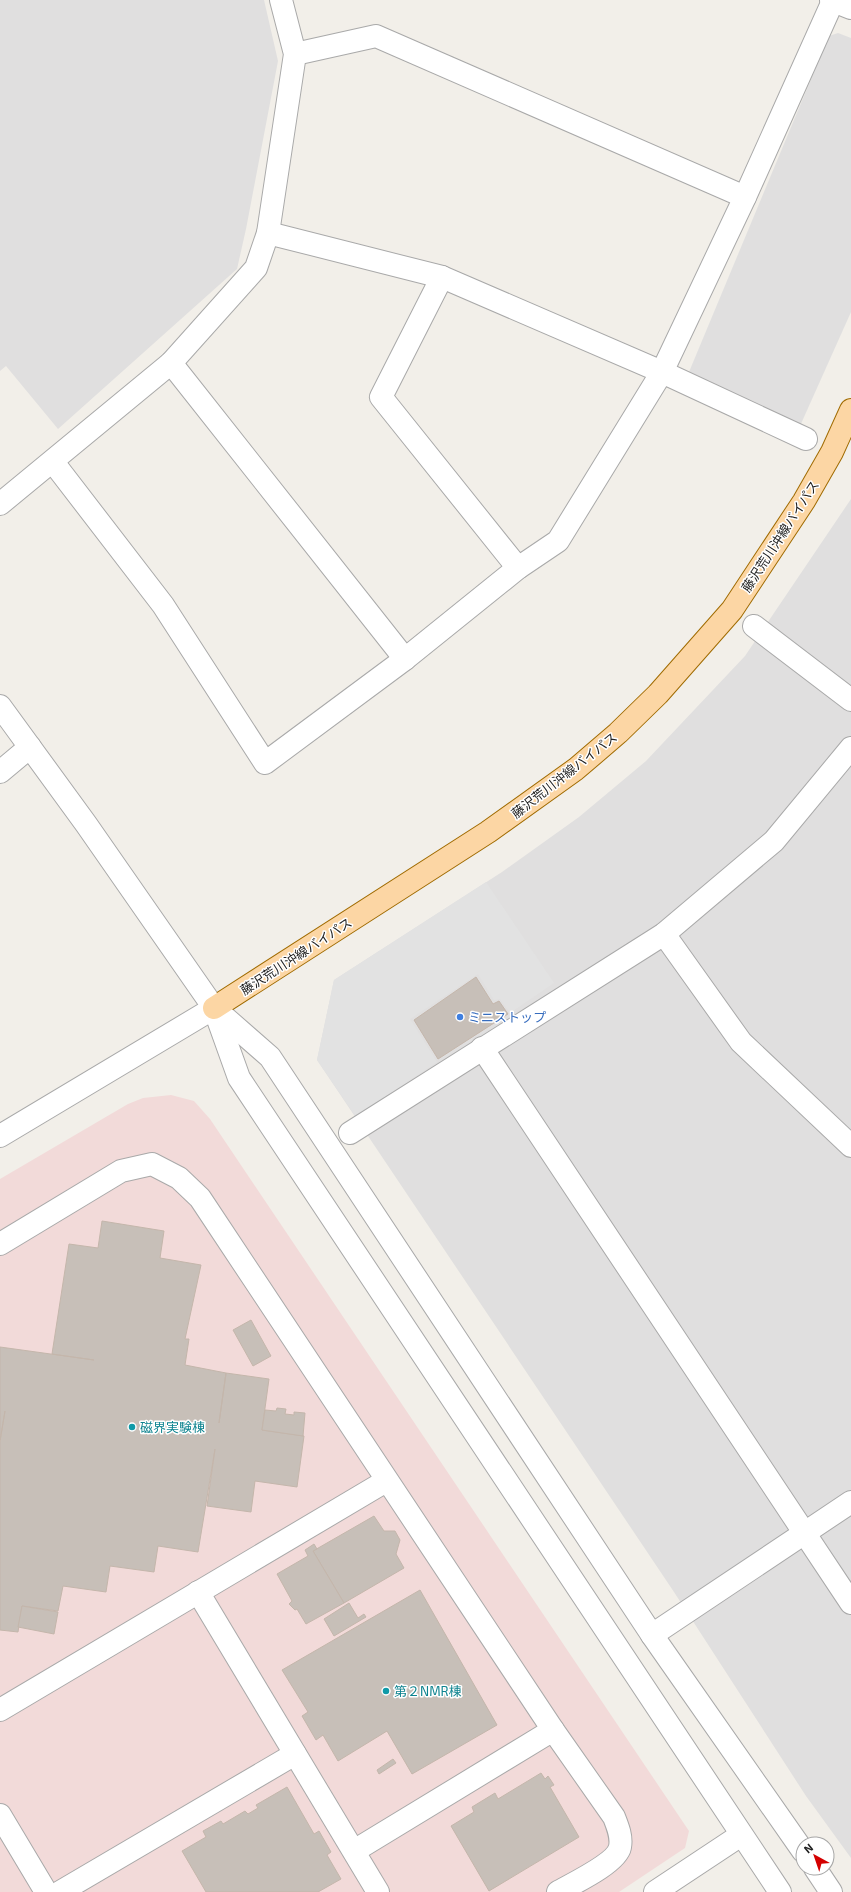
<svg xmlns="http://www.w3.org/2000/svg" width="851" height="1892" viewBox="0 0 851 1892" font-family="'Exo 2','Noto Sans JP',sans-serif">
<style>
.residential{fill:#e0dfdf}
.commercial{fill:#f2dad9}
.parking{fill:#e2e2e2}
.building{fill:#c7bfb8;stroke:#c4b6ab}
.lines{fill:none;stroke-linecap:round;stroke-linejoin:round}
.minor-casing{stroke:#a9a9a9;stroke-width:24}
.major-casing{stroke:#a06b00;stroke-width:24}
.minor{stroke:#fff;stroke-width:22}
.major{stroke:#fcd6a4;stroke-width:22}
.shop-dot{fill:#3f7fe0;stroke:#fff;stroke-width:1.5}
.culture-dot{fill:#0f9aa8;stroke:#fff;stroke-width:1.5}
.labels{text-anchor:middle;stroke-width:3;stroke-linejoin:round;paint-order:stroke}
.street-label{font-size:13px;fill:#222;stroke:#fff}
.shop-label{font-size:13px;fill:#366cbe;stroke:#fff;text-anchor:start}
.culture-label{font-size:13px;fill:#0d838f;stroke:#fff;text-anchor:start}
</style>
<rect width="100%" height="100%" fill="#f2efe9"/>
<g class="residential">
<polygon points="0,0 264,0 278,61 246,229 237,269 58,429 6,366 0,371"/>
<polygon points="838,33 851,38 851,312 800,426 689,372 829,36"/>
<polygon points="851,499 851,1858 806,1796 674,1592 317,1060 334,980 502,872 579,817 646,761 745,656"/>
</g>
<polygon class="commercial" points="171,1095 194,1101 210,1119 689,1831 685,1848 619,1892 0,1892 0,1179 128,1104 143,1098"/>
<polygon class="parking" points="486,882 554,983 510,1013 500,999 494,1000 478,974 410,1019 437,1062 356,1117 317,1060 334,980"/>
<g class="building">
<polygon points="476,977 493,1004 499,1001 508,1014 438,1059 414,1020"/>
<polygon points="102,1221 164,1231 160,1258 201,1265 185,1339 189,1339 185,1365 226,1373 219,1423 226,1373 269,1379 262,1430 304,1436 297,1487 255,1481 251,1512 207,1506 215,1449 198,1552 158,1546 154,1572 110,1566 106,1592 63,1586 58,1611 22,1606 18,1632 0,1630 0,1442 5,1411 0,1440 0,1347 94,1360 52,1354 69,1244 98,1248"/>
<polygon points="251,1320 271,1356 253,1366 233,1330"/>
<polygon points="277,1408 286,1409 285,1414 294,1415 294,1412 305,1413 303,1436 262,1430 265,1410 276,1411"/>
<polygon points="374,1516 384,1531 395,1531 400,1540 396,1554 404,1568 344,1603 313,1551"/>
<polygon points="314,1544 317,1549 313,1551 344,1603 306,1624 297,1609 295,1610 289,1604 292,1601 277,1574 308,1556 305,1550"/>
<polygon points="420,1590 497,1725 412,1774 387,1731 338,1761 323,1735 316,1740 302,1716 308,1712 282,1670"/>
<polygon points="349,1603 358,1618 364,1614 366,1617 334,1636 324,1619"/>
<polygon points="22,1606 58,1612 54,1634 18,1627"/>
<polygon points="393,1759 396,1763 379,1774 377,1770"/>
<polygon points="541,1773 545,1779 548,1776 554,1785 550,1787 579,1837 489,1891 451,1826 474,1812 472,1807 495,1793 498,1799"/>
<polygon points="287,1787 314,1834 319,1831 331,1852 327,1855 341,1879 318,1892 206,1892 182,1851 206,1837 203,1831 221,1821 223,1824 245,1811 248,1814 258,1808 256,1805"/>
</g>
<g class="lines">
<defs>
<g id="minor">
<polyline points="831,0 851,8"/>
<polyline points="295,54 376,36 745,197"/>
<polyline points="268,233 442,277 662,372 806,439"/>
<polyline points="442,277 381,397 518,568"/>
<polyline points="171,363 405,659"/>
<polyline points="53,462 163,605 265,763 405,659 518,568 558,541 662,372 745,197 833,1"/>
<polyline points="0,504 171,363 256,268 268,233 295,54 281,0"/>
<polyline points="754,626 851,700"/>
<polyline points="0,706 86,824 214,1008 270,1057 652,1635 803,1851"/>
<polyline points="0,772 30,747"/>
<polyline points="664,934 741,1042 851,1146"/>
<polyline points="215,1011 239,1078 780,1892"/>
<polyline points="482,1048 851,1603"/>
<polyline points="350,1133 664,934 774,841 851,748"/>
<polyline points="0,1136 214,1008"/>
<path d="M0,1244L121,1171L152,1164L179,1178L200,1198L553,1730L614,1817C618,1827 622,1837 620,1847C617,1863 572,1884 558,1892"/>
<polyline points="198,1592 378,1892"/>
<polyline points="652,1635 851,1502"/>
<polyline points="0,1710 386,1481"/>
<polyline points="0,1815 46,1892"/>
<polyline points="354,1851 553,1730"/>
<polyline points="815,1868 831,1892"/>
<polyline points="60,1892 295,1754"/>
<polyline points="655,1892 741,1835"/>
</g>
<polyline id="major" points="214,1008 488,832 576,769 618,733 658,694 732,610 804,501 832,452 851,410"/>
</defs>
<use href="#minor" class="minor-casing"/>
<use href="#major" class="major-casing"/>
<use href="#minor" class="minor"/>
<use href="#major" class="major"/>
</g>
<circle class="shop-dot" cx="460" cy="1017" r="4"/>
<g class="culture-dot">
<circle cx="132" cy="1427" r="4"/>
<circle cx="386" cy="1691" r="4"/>
</g>
<g class="labels">
<g class="street-label">
<text transform="translate(780 536) rotate(-57)" y="5">藤沢荒川沖線バイパス</text>
<text transform="translate(564 775) rotate(-38)" y="5">藤沢荒川沖線バイパス</text>
<text transform="translate(296 956) rotate(-33)" y="5">藤沢荒川沖線バイパス</text>
</g>
<g class="shop-label">
<text x="468" y="1022">ミニストップ</text>
</g>
<g class="culture-label">
<text x="140" y="1432">磁界実験棟</text>
<text x="394" y="1696">第２NMR棟</text>
</g>
</g>
<g transform="translate(815 1856) rotate(320)"><circle r="19" fill="#ffffff" stroke="#a7a7a7"/>
<path d="M0-3L7 15L0 10L-7 15Z" fill="#d40000"/>
<text y="-6" font-size="11" font-weight="bold" text-anchor="middle" fill="#222222">N</text>
</g>
</svg>
